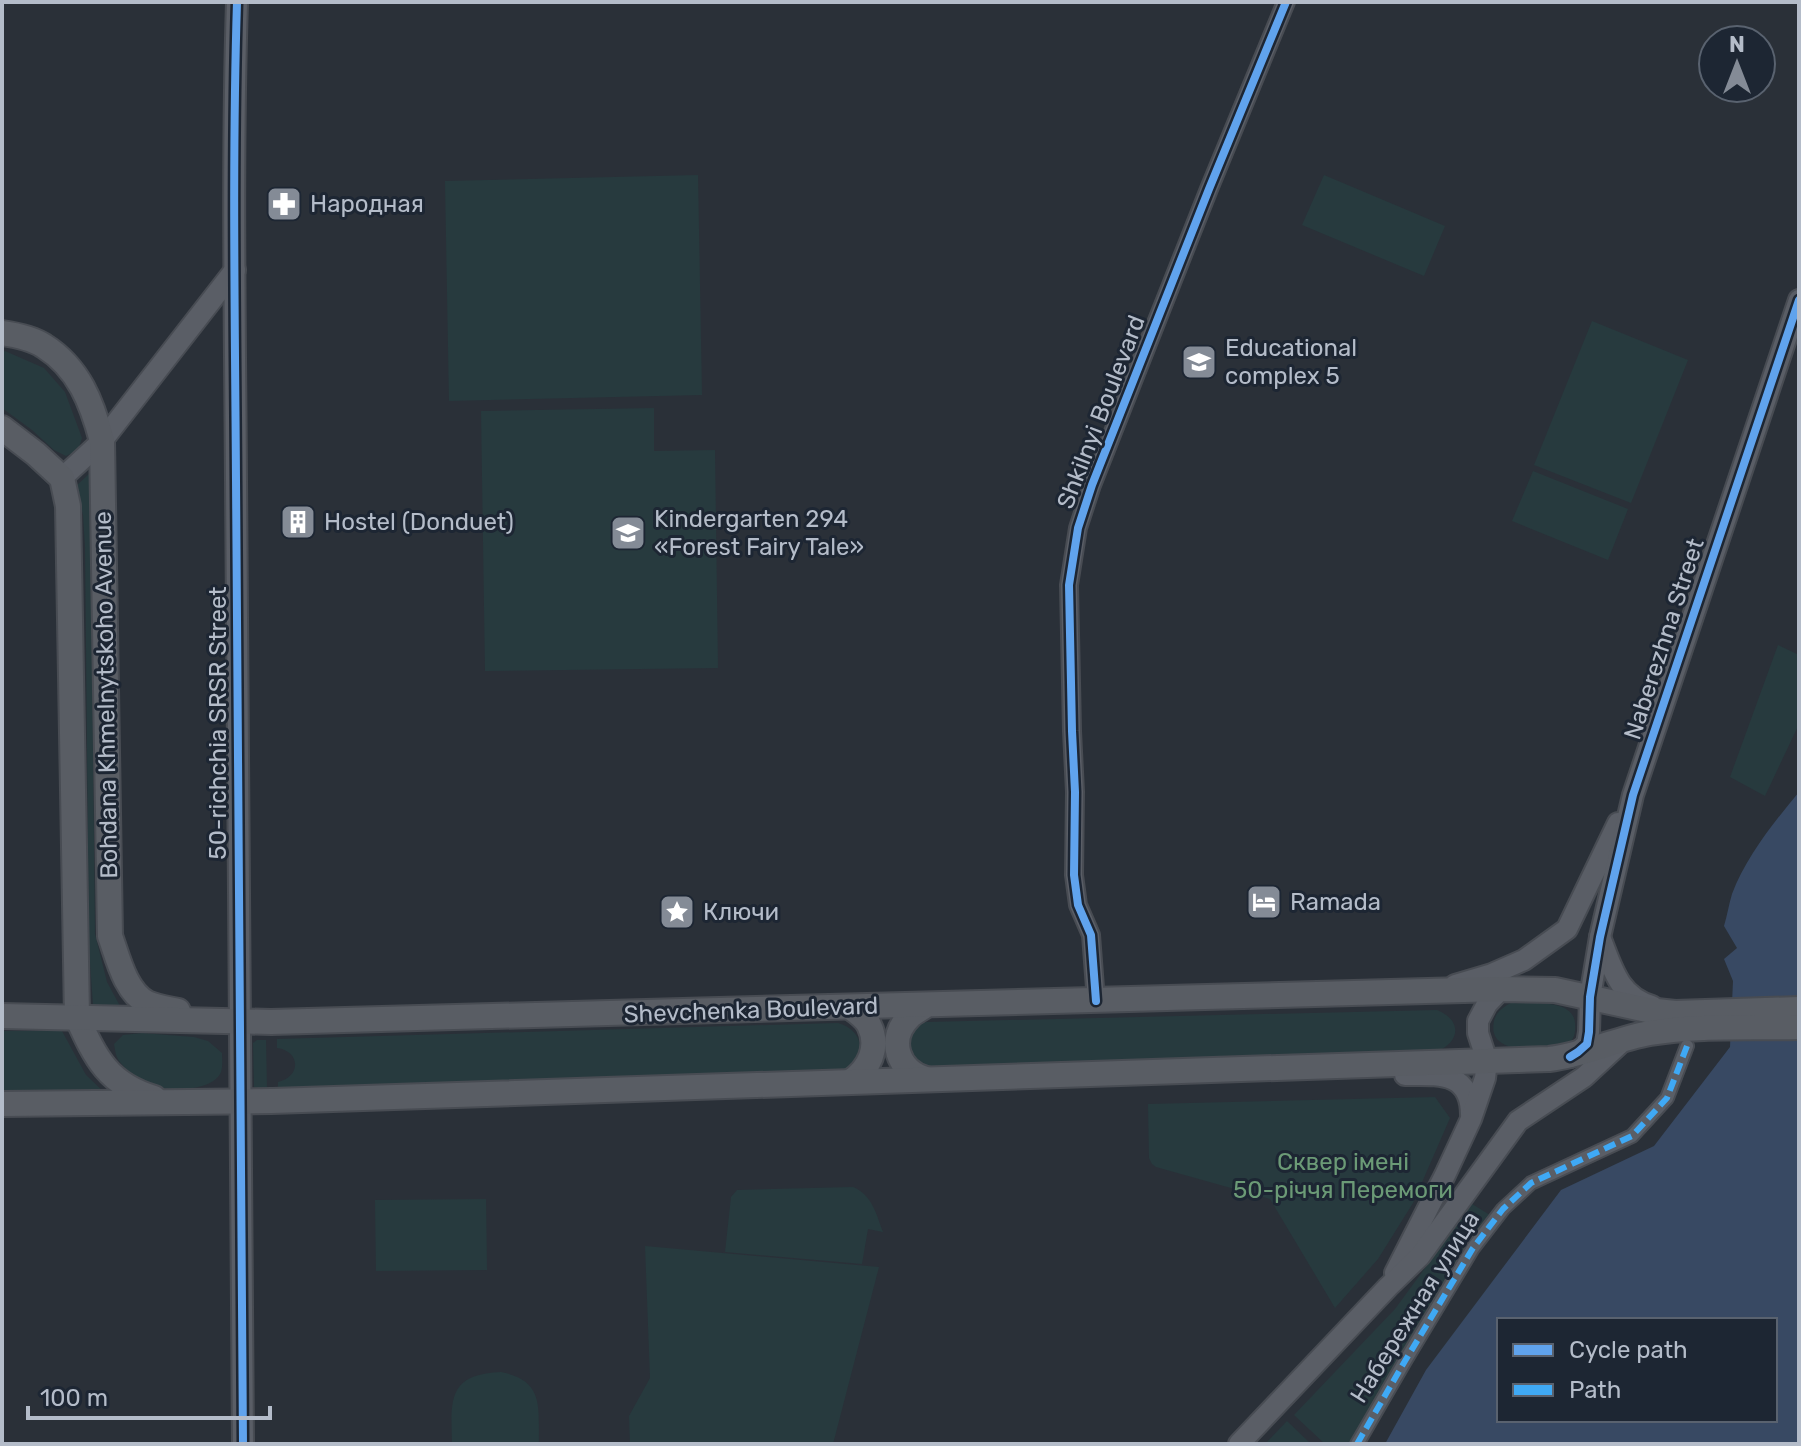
<svg xmlns="http://www.w3.org/2000/svg" width="1801" height="1446" viewBox="0 0 1801 1446" font-family="Rubik,sans-serif">
<style>
.green{fill:#273a3e}
.water{fill:#384963;fill-rule:evenodd}
.lines{fill:none;stroke-linecap:round;stroke-linejoin:round}
.pedestrian-casing{stroke:#484c53;stroke-width:16}
.minor-casing{stroke:#484c53;stroke-width:20}
.tertiary-casing{stroke:#484c53;stroke-width:24}
.secondary-casing{stroke:#484c53;stroke-width:28}
.pedestrian{stroke:#5a5e66;stroke-width:12}
.minor{stroke:#5a5e66;stroke-width:16}
.tertiary{stroke:#5a5e66;stroke-width:20}
.secondary{stroke:#595d64;stroke-width:24}
.quiet{stroke:#3fa9f5;stroke-width:6;stroke-dasharray:12 6;stroke-linecap:butt}
.cycleway-casing{stroke:#1d2633;stroke-width:13}
.cycleway{stroke:#60a3ed;stroke-width:8}
.labels{text-anchor:middle;stroke-width:6;stroke-linejoin:round;paint-order:stroke}
.poi-label{font-size:24px;fill:#b4bcc9;stroke:#1d2633;text-anchor:start}
.street-label{font-size:24px;fill:#b4bcc9;stroke:#1d2633}
.park-label{font-size:24px;fill:#6b9a76;stroke:#1d2633}
</style>
<rect width="100%" height="100%" fill="#2a3038"/>
<g class="green">
<polygon points="698,175 702,395 449,401 445,181"/>
<polygon points="1324,175 1445,226 1424,276 1302,225"/>
<polygon points="1592,321 1688,360 1631,503 1534,465"/>
<polygon points="5,351 44,368 65,392 82,438 78,450 66,456 54,450 32,430 2,408 2,352"/>
<polygon points="654,408 654,451 715,450 718,668 485,671 481,411"/>
<polygon points="1533,471 1628,509 1608,560 1512,521"/>
<polygon points="90,473 95,934 107,982 120,1006 93,1005 89,949 85,547 83,515 75,487"/>
<polygon points="1778,645 1799,655 1799,724 1765,796 1730,777"/>
<path d="M1511,1003C1530,1004 1573,998 1575,1023C1576,1033 1574,1040 1566,1046C1546,1047 1486,1059 1494,1021C1496,1012 1503,1007 1511,1003Z"/>
<path d="M1437,1010C1462,1020 1461,1042 1436,1052L926,1068C921,1064 913,1059 909,1054C900,1040 914,1027 926,1022Z"/>
<path d="M838,1023C862,1030 866,1050 851,1070L839,1072L278,1090V1082C301,1077 301,1051 277,1048V1039Z"/>
<polygon points="2,1031 62,1031 86,1075 108,1096 2,1096"/>
<path d="M142,1033L194,1037L208,1041L222,1053C222,1058 223,1067 221,1072C213,1092 167,1092 151,1085C141,1080 126,1071 120,1062C116,1058 115,1050 114,1044L123,1035Z"/>
<polygon points="257,1040 266,1040 267,1090 254,1087 253,1043"/>
<polygon points="1435,1097 1450,1118 1413,1203 1378,1259 1335,1308 1270,1199 1156,1167 1152,1164 1149,1158 1148,1104"/>
<path d="M853,1187C872,1195 876,1213 883,1232L868,1229L862,1264L725,1252L731,1197L737,1190Z"/>
<polygon points="486,1199 487,1270 376,1271 375,1200"/>
<polygon points="1472,1204 1490,1215 1394,1370 1354,1444 1325,1444 1294,1415 1395,1309"/>
<polygon points="645,1246 879,1267 833,1444 630,1444 629,1416 650,1378"/>
<path d="M501,1372C545,1381 538,1407 539,1444H452C451,1401 447,1374 501,1372Z"/>
<polygon points="1287,1421 1311,1444 1265,1444"/>
</g>
<path class="water" d="M1799,792V1444H1385L1426,1370L1561,1190L1654,1146L1730,1047L1733,981L1724,959L1737,948L1724,926C1727,916 1729,904 1732,894C1746,857 1774,822 1799,792ZM1499,1320H1775V1420H1499Z"/>
<g class="lines">
<defs>
<polyline id="pedestrian" points="1357,1444 1405,1361 1473,1248 1503,1209 1531,1183 1632,1136 1667,1098 1687,1046"/>
<polyline id="minor" points="1096,1001 1091,935 1078,905 1074,875 1075,792 1072,731 1069,585 1078,528 1092,485 1209,189 1286,2"/>
<g id="tertiary">
<path d="M237,2C232,161 235,321 236,480C238,802 243,1123 243,1444"/>
<polyline points="62,478 102,441 235,270"/>
<path d="M1600,937C1612,967 1618,996 1652,1006"/>
<polyline points="1455,985 1492,974 1524,960 1567,929 1618,823"/>
<polyline points="1570,1057 1578,1052 1587,1044 1589,1032 1590,997 1600,937 1633,795 1799,300"/>
<path d="M1405,1075C1438,1075 1471,1071 1471,1115"/>
<polyline points="1395,1273 1445,1175 1471,1119 1485,1078 1487,1061 1478,1033 1478,1021 1487,1004 1501,989"/>
<polyline points="1239,1444 1388,1287 1420,1256 1518,1121 1584,1077 1625,1039"/>
</g>
<g id="secondary">
<path d="M2,333C16,335 32,338 44,346C79,368 92,403 102,441L110,936C118,958 125,991 147,1003C156,1007 169,1009 178,1011"/>
<path d="M2,428L36,454L62,478L68,506L77,1017C96,1059 108,1084 154,1098"/>
<path d="M926,1005C921,1009 914,1012 910,1016C886,1039 898,1071 926,1079"/>
<path d="M850,1007C857,1012 865,1017 869,1025C880,1047 869,1070 850,1082"/>
<polyline points="2,1016 271,1022 1501,989 1555,990 1647,1010 1675,1013 1799,1009"/>
<path d="M2,1104L272,1101L1549,1059C1584,1055 1616,1039 1650,1033C1696,1025 1752,1028 1799,1027"/>
</g>
</defs>
<use href="#pedestrian" class="pedestrian-casing"/>
<use href="#minor" class="minor-casing"/>
<use href="#tertiary" class="tertiary-casing"/>
<use href="#secondary" class="secondary-casing"/>
<use href="#pedestrian" class="pedestrian"/>
<use href="#minor" class="minor"/>
<use href="#tertiary" class="tertiary"/>
<use href="#secondary" class="secondary"/>
<polyline class="quiet" points="1357,1444 1405,1361 1473,1248 1503,1209 1531,1183 1632,1136 1667,1098 1687,1046"/>
<defs>
<g id="cycleway">
<path d="M237,2C232,161 235,321 236,480C238,802 243,1123 243,1444"/>
<polyline points="1096,1001 1091,935 1078,905 1074,875 1075,792 1072,731 1069,585 1078,528 1092,485 1209,189 1286,2"/>
<polyline points="1570,1057 1578,1052 1587,1044 1589,1032 1590,997 1600,937 1633,795 1799,300"/>
</g>
</defs>
<use href="#cycleway" class="cycleway-casing"/>
<use href="#cycleway" class="cycleway"/>
</g>
<defs>
<symbol id="pharmacy-square" viewBox="-11 -11 22 22"><rect x="-9" y="-9" width="18" height="18" rx="4" fill="#848b96" stroke="#1d2633"/><path d="M-2-6h4v4h4v4h-4v4h-4v-4h-4v-4h4Z" fill="#fff"/></symbol>
<symbol id="school-square" viewBox="-11 -11 22 22"><rect x="-9" y="-9" width="18" height="18" rx="4" fill="#848b96" stroke="#1d2633"/><path d="M0-5L7-2L0 1L-7-2ZM-4 1L0 2.5L4 1V4Q0 6-4 4Z" fill="#fff"/></symbol>
<symbol id="building-square" viewBox="-11 -11 22 22"><rect x="-9" y="-9" width="18" height="18" rx="4" fill="#848b96" stroke="#1d2633"/><path d="M-4-6H4V6H1V3H-1V6H-4ZM-2.5-4.3h1.7v1.8h-1.7ZM.8-4.3h1.7v1.8H.8ZM-2.5-1h1.7V.8h-1.7ZM.8-1h1.7V.8H.8Z" fill="#fff"/></symbol>
<symbol id="hotel-square" viewBox="-11 -11 22 22"><rect x="-9" y="-9" width="18" height="18" rx="4" fill="#848b96" stroke="#1d2633"/><path d="M-6-4.5h1.5V1H6V5H4.5V3h-9V5H-6ZM-4 0a1.8 1.8 0 1 1 3.6 0ZM.5 0V-2.5h3Q6-2.5 6 0Z" fill="#fff"/></symbol>
<symbol id="sight-square" viewBox="-11 -11 22 22"><rect x="-9" y="-9" width="18" height="18" rx="4" fill="#848b96" stroke="#1d2633"/><path d="M0-6L1.8-2.2L6-1.7L2.9 1.2L3.7 5.4L0 3.3L-3.7 5.4L-2.9 1.2L-6-1.7L-1.8-2.2Z" fill="#fff"/></symbol>
</defs>
<g fill-rule="evenodd">
<use href="#pharmacy-square" x="264" y="184" width="40" height="40"/>
<use href="#school-square" x="1179" y="342" width="40" height="40"/>
<use href="#building-square" x="278" y="502" width="40" height="40"/>
<use href="#school-square" x="608" y="513" width="40" height="40"/>
<use href="#hotel-square" x="1244" y="882" width="40" height="40"/>
<use href="#sight-square" x="657" y="892" width="40" height="40"/>
</g>
<g class="labels">
<g class="poi-label">
<text x="310" y="212">Народная</text>
<text x="1225" y="356">Educational<tspan x="1225" dy="28">complex 5</tspan></text>
<text x="654" y="527">Kindergarten 294<tspan x="654" dy="28">«Forest Fairy Tale»</tspan></text>
<text x="324" y="530">Hostel (Donduet)</text>
<text x="1290" y="910">Ramada</text>
<text x="703" y="920">Ключи</text>
</g>
<g class="street-label">
<text transform="translate(1101 412) rotate(-69)" y="8">Shkilnyi Boulevard</text>
<text transform="translate(1664 639) rotate(-72)" y="8">Naberezhna Street</text>
<text transform="translate(106 695) rotate(-91)" y="8">Bohdana Khmelnytskoho Avenue</text>
<text transform="translate(218 723) rotate(-90)" y="8">50-richchia SRSR Street</text>
<text transform="translate(751 1010) rotate(-2)" y="8">Shevchenka Boulevard</text>
<text transform="translate(1415 1307) rotate(-58)" y="8">Набережная улица</text>
</g>
<g class="park-label">
<text x="1343" y="1170">Сквер імені<tspan x="1343" dy="28">50-річчя Перемоги</tspan></text>
</g>
</g>
<rect width="1801" height="1446" fill="none" stroke="#b4bcc9" stroke-width="8"/>
<rect x="1497" y="1318" width="280" height="104" fill="#1d2633" stroke="#59626f" stroke-width="2"/>
<rect x="1513" y="1344" width="40" height="12" fill="#60a3ed" stroke="#59626f" stroke-width="2"/>
<text x="1569" y="1358" font-size="24" fill="#b4bcc9">Cycle path</text>
<rect x="1513" y="1384" width="40" height="12" fill="#3fa9f5" stroke="#59626f" stroke-width="2"/>
<text x="1569" y="1398" font-size="24" fill="#b4bcc9">Path</text>
<g transform="translate(1737 64)"><circle r="38" fill="#1d2633" stroke="#59626f" stroke-width="2"/>
<path d="M0-6L14 30L0 20L-14 30Z" fill="#848b96"/>
<text y="-12" font-size="22" font-weight="bold" text-anchor="middle" fill="#b4bcc9">N</text>
</g>
<path d="M28 1406v12h242v-12" fill="none" stroke="#b4bcc9" stroke-width="4"/>
<text x="40" y="1406" font-size="24" fill="#b4bcc9" stroke="#1d2633" stroke-width="6" paint-order="stroke">100 m</text>
</svg>
